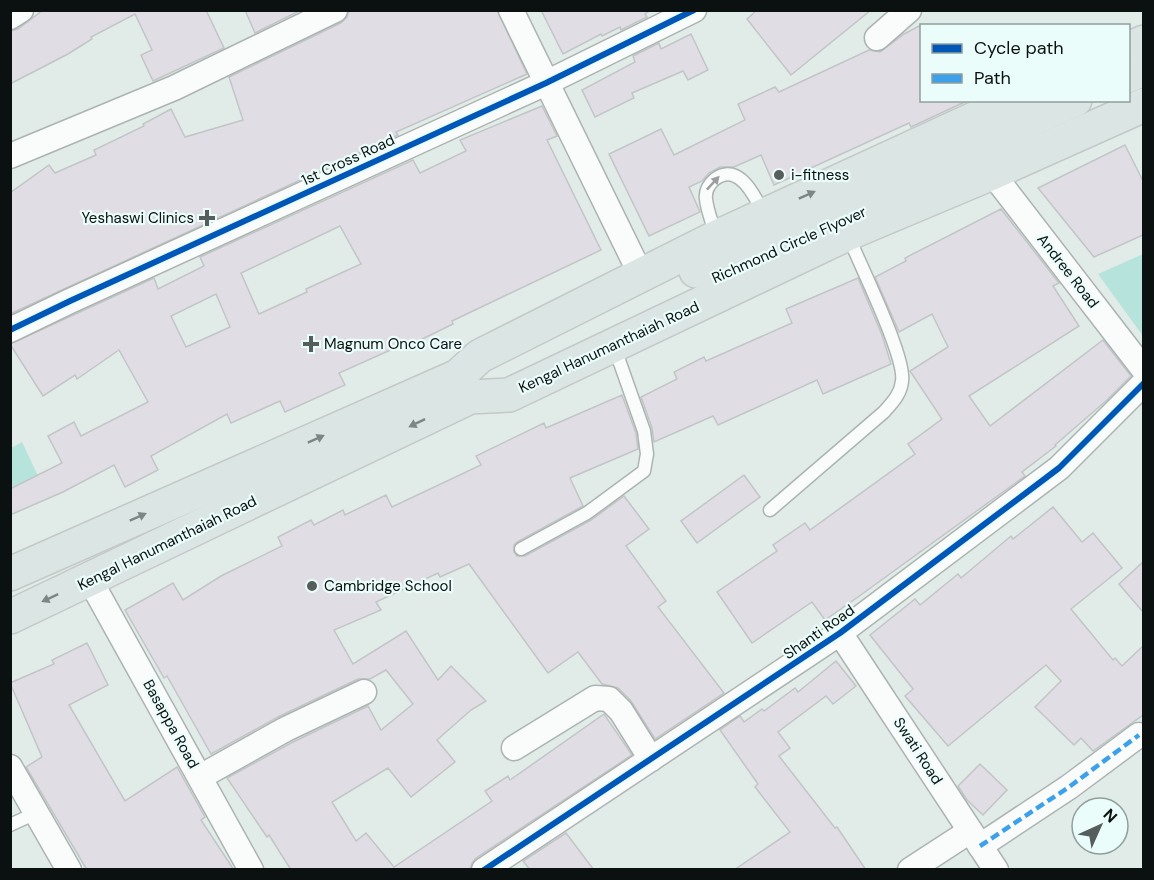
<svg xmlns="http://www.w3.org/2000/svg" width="1154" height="880" viewBox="0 0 1154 880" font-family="'DM Sans',sans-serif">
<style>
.green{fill:#b6e3db}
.building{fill:#e0dde4;stroke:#c2c5c6;stroke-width:1.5;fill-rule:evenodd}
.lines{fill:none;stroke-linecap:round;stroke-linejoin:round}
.service-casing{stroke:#acb4b2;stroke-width:15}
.minor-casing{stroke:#acb4b2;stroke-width:27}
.primary-casing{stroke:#c4c8c7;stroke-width:36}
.service{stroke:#fafcfc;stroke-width:12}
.minor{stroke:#fafcfc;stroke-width:24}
.primary{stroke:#dae5e4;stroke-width:33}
.quiet{stroke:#3ca1ea;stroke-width:4.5;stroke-dasharray:9 4.5;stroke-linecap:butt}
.cycleway-casing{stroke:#ebfdfa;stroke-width:10}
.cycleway{stroke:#0057b8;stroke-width:6}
.oneway{fill:#9a9e9e}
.oneway2{fill:#7d8685}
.poi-dot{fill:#565e5c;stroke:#ebfdfa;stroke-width:2}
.labels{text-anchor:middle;stroke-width:4.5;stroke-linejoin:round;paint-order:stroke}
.street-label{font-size:15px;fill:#0b1110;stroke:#ebfdfa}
.poi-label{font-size:15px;fill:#0b1110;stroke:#ebfdfa;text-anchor:start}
</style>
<rect width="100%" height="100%" fill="#e1ece9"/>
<g class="green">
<polygon points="1143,254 1143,336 1098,274"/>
<polygon points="22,442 38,476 11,489 11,448"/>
</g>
<g class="building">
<polygon points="43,10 206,10 224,48 153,81 141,55 152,50 135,14 91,37 92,39 68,54 10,84 10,31 18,29"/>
<polygon points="245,10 301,10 255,33"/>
<polygon points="349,10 497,10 527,74 396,132 398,135 10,314 10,193 49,165 55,173 96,155 94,150 144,126 143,124 171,109 185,137 243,120 229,77 341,23 347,17"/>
<polygon points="541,10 651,10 645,14 647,17 621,30 620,27 602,36 601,34 563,54"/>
<polygon points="757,10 871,10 791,75 747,19"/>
<polygon points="921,25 921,100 969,100 911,127 909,123 774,185 761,155 734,167 720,167 709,173 702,181 689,187 700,212 649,236 609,154 661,129 674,155 745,120 738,104 775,87 779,92 869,50 880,52 904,34"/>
<polygon points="691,34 708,70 688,80 683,71 632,93 634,98 595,117 582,90 635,62 633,56 659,43 661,49"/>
<path d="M542,106L557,136L547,140L601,250L452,321L453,324L408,346L406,343L339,373L345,385L285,412L280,401L231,423L227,414L151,456L158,470L125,487L114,465L63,492L10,515V489L62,463L48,436L74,422L81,436L148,402L119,350L77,379L75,375L43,396L10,344L154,278L158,289L204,266L200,257L413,160L420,173L466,151L460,140ZM340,226L361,264L306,289L307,292L259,314L241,273ZM216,294L230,327L186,347L171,316Z"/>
<polygon points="1125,145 1143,181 1143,235 1094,257 1038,188"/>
<polygon points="1001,209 1059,283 1053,286 1079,326 969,396 990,426 1103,340 1131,376 1107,400 1055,445 1056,446 1022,472 1025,476 858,597 825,620 812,602 752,643 717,592 777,551 773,545 805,523 810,530 915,454 908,444 942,419 910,371 948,347 932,314 899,332 875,277 906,261 905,258"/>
<polygon points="858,278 882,335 891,364 823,394 817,380 718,425 713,416 654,442 652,428 641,397 677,379 674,372 704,357 706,361 792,323 786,309"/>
<polygon points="622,395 636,433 638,449 570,478 583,506 517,542 514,545 514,552 517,556 525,556 591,520 624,496 649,529 626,546 666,601 658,607 724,693 655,739 631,701 618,688 602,684 578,652 548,673 469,564 440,577 438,573 376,602 381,610 334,630 353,664 406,631 438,680 451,666 486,701 471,710 437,740 455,762 411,797 388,768 332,802 356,841 366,833 394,867 492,801 485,791 508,776 510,780 604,714 632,755 476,858 472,863 470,870 291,870 269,835 267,837 227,778 293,742 368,706 381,730 413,704 386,670 370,679 358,679 280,716 211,754 167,676 164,678 125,610 173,583 183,600 221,576 282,546 278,537 311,520 314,525 343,510 345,515 386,495 392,507 481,465 476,456 544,423 546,428"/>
<polygon points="744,475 760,497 697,543 681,521"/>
<polygon points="1053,507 1082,542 1093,533 1122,568 1071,609 1113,660 1115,658 1122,666 1143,646 1143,715 1093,751 1081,738 1074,745 1035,707 1061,681 1046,665 948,746 905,696 913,689 870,635 915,599 920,605 958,574 961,578 1011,536 1013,539"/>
<polygon points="1143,562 1143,612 1119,584"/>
<polygon points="87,643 108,685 69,705 125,801 177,767 205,817 201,820 234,870 87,870 26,767 42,757 10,683 54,664 52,660"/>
<polygon points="836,661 856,686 833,704 826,696 778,732 790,748 779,756 835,828 837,827 866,870 734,870 790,832 755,787 758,784 720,730 740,716 744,722 762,709 764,711 795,688 798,692"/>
<polygon points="980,764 1007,790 983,815 967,800 958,786"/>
<polygon points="566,833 594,870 530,870 523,861"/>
</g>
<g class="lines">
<defs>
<g id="service">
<path d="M716,236C713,224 707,211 706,199C705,191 709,184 715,179C739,161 756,198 764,215"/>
<path d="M770,510L884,412C892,403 901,394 902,381C906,357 859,263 848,235"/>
<polyline points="521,549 587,513 644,471 647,454 644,431 614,346"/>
<polyline points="10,825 36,813"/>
</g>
<g id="minor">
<polyline points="511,10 641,275"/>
<polyline points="10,17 21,10"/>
<polyline points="877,38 909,10"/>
<polyline points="10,156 174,88 335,10"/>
<polyline points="992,173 1144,370"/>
<polyline points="10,330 70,301 546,83 694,10"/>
<polyline points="90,580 251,870"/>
<polyline points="840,633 996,870"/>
<polyline points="514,748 595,698 609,699 621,711 651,759"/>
<polyline points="10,767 69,870"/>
<polyline points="200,777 286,729 364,692"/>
<polyline points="980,846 1069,787 1139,735"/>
<polyline points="484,870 840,633 1059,468 1144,383"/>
<polyline points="910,870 970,831"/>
</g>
<g id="primary">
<polyline points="1128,49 1144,42"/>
<polyline points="1128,76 1144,69"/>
<polyline points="696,271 1075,100"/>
<polyline points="10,574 458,376 480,356 717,237 1015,100"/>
<polyline points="10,617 470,397 509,395 847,234 992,173 1144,105"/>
</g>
</defs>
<use href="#service" class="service-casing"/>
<use href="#minor" class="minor-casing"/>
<use href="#primary" class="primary-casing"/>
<use href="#service" class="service"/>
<use href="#minor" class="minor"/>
<use href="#primary" class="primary"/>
<polyline class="quiet" points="980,846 1069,787 1139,735"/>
<defs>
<g id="cycleway">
<polyline points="10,330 70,301 546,83 694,10"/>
<polyline points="484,870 840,633 1059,468 1144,383"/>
</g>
</defs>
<use href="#cycleway" class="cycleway-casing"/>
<use href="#cycleway" class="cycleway"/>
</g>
<defs><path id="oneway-solid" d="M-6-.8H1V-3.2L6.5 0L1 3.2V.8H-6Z" transform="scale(1.5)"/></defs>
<use class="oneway" href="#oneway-solid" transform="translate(713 183) rotate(-47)"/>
<g class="oneway2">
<use href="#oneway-solid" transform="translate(807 195) rotate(-24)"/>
<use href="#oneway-solid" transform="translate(417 423) rotate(154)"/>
<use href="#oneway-solid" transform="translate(316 439) rotate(-24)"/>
<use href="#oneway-solid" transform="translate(138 517) rotate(-24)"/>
<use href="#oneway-solid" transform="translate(50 598) rotate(155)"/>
</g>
<g class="poi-dot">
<circle cx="779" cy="175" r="6"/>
<path d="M204 209h6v6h6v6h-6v6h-6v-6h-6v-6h6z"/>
<path d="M308 335h6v6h6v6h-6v6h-6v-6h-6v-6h6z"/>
<circle cx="312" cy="586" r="6"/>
</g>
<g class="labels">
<g class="street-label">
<text transform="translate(348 160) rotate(-25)" y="5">1st Cross Road</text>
<text transform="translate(789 245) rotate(-24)" y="5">Richmond Circle Flyover</text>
<text transform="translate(1068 271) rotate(52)" y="5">Andree Road</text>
<text transform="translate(609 347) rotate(-25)" y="5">Kengal Hanumanthaiah Road</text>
<text transform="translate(167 543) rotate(-26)" y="5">Kengal Hanumanthaiah Road</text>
<text transform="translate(819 632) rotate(-35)" y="5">Shanti Road</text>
<text transform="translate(171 724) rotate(61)" y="5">Basappa Road</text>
<text transform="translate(918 751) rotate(57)" y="5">Swati Road</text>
</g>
<g class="poi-label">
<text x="791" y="180">i-fitness</text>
<text x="194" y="223" text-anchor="end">Yeshaswi Clinics</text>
<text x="324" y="349">Magnum Onco Care</text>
<text x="324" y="591">Cambridge School</text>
</g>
</g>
<rect width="1154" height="880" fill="none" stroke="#0b1110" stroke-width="24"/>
<rect x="920" y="24" width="210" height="78" fill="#ebfdfa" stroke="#919f9c" stroke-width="1.5"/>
<rect x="932" y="44" width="30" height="9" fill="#0057b8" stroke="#919f9c" stroke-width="1.5"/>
<text x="974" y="54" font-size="18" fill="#0b1110">Cycle path</text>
<rect x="932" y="74" width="30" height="9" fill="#3ca1ea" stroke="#919f9c" stroke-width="1.5"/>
<text x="974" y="84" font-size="18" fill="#0b1110">Path</text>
<g transform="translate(1100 826) rotate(45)"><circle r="28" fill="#ebfdfa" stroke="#919f9c" stroke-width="1.5"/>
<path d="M0-4.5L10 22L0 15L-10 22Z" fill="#565e5c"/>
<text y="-9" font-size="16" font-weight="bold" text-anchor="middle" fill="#0b1110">N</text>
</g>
</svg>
